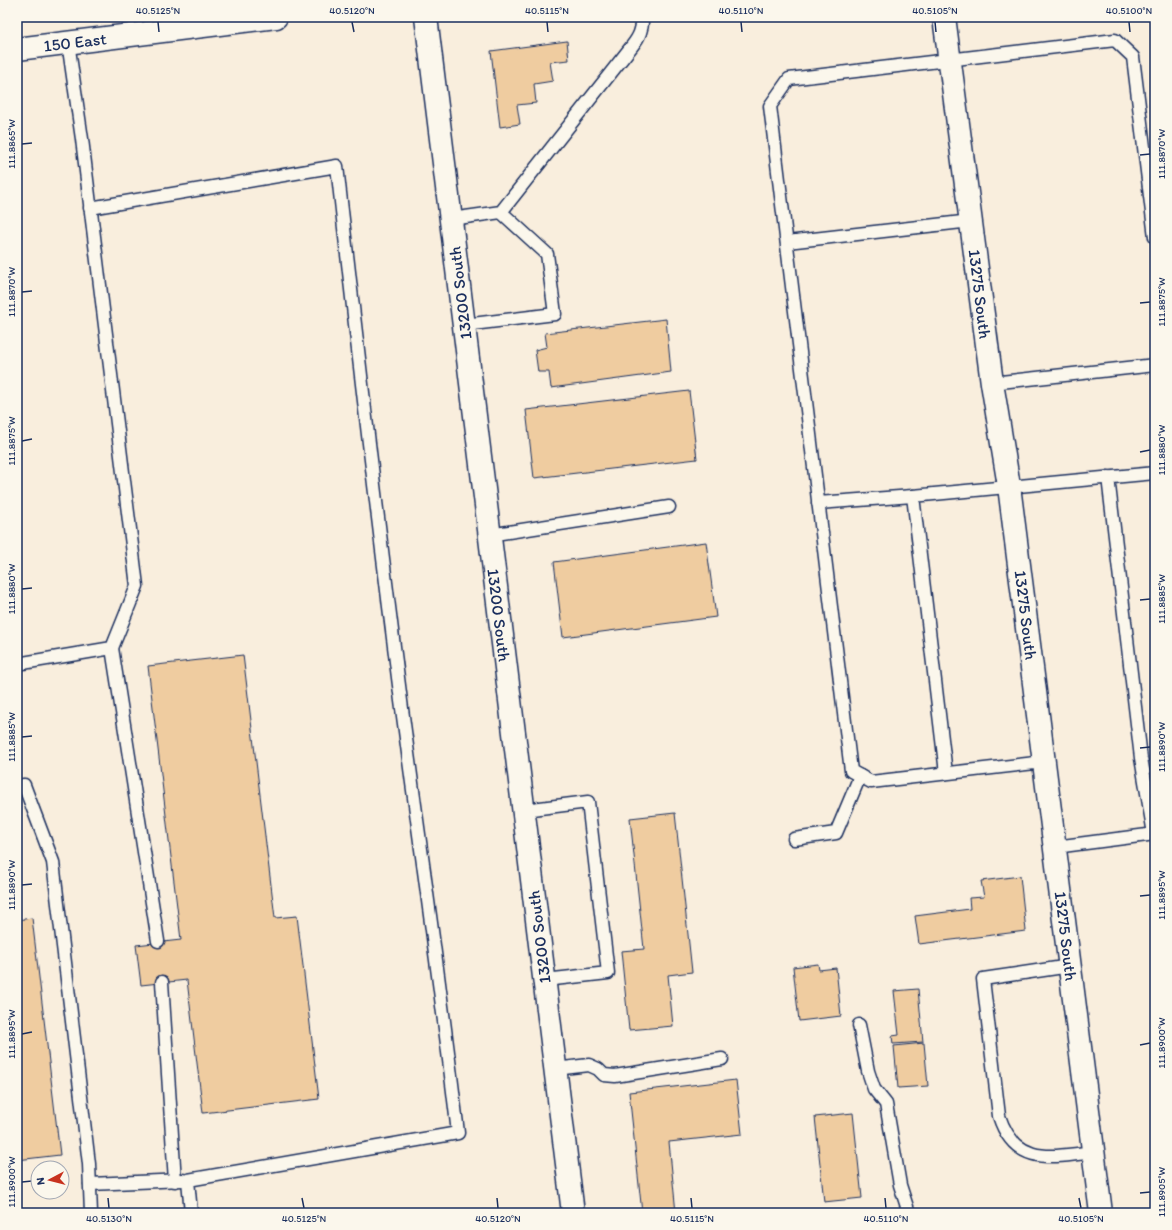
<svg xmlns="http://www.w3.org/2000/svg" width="1172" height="1230" viewBox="0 0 1172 1230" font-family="Itim,sans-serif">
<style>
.building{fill:#efcca0;stroke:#1b2f5e}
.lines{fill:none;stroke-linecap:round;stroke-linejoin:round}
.lane-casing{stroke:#1b2f5e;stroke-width:15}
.street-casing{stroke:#1b2f5e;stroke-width:25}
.secondary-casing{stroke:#1b2f5e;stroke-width:25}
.lane{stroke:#fbf7ec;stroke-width:12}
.street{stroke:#fbf7ec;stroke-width:22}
.secondary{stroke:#fbf7ec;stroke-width:22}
.ticks{fill:none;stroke:#1b2f5e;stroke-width:1.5}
.labels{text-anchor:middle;stroke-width:3;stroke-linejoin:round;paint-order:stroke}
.street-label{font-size:17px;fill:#1b2f5e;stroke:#fbf7ec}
.neatline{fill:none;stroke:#1b2f5e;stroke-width:1.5}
.ticks-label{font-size:10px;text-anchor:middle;fill:#1b2f5e}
</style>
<rect width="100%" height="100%" fill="#f9eedd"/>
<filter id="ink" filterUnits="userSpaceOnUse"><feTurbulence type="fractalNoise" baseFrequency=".025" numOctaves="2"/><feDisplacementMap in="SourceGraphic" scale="8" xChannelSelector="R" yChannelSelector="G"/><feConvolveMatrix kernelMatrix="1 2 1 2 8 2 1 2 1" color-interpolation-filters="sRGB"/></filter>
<g filter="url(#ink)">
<g class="building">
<polygon points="567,41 569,60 550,62 553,81 534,84 536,103 517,105 520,124 500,127 491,51"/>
<polygon points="666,319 671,372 551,388 549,372 538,372 535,350 547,347 545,333"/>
<polygon points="689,391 697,459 534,478 526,410"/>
<polygon points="706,542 716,617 563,637 554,562"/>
<polygon points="243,655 275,918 297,916 319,1099 203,1113 187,980 141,985 136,945 181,940 148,666"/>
<polygon points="675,813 692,972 668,975 673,1026 629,1030 621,951 644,949 630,818"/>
<polygon points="1020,876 1026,931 919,944 915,916 970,909 969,898 984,897 981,881"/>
<polygon points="32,918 60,1155 17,1160 17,920"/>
<polygon points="818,964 819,970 836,968 841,1016 799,1021 793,967"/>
<polygon points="918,989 923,1042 893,1044 892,1036 899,1035 894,991"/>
<polygon points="924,1043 928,1086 898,1088 894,1046"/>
<polygon points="736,1080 742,1134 669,1142 676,1213 642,1213 629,1092"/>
<polygon points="853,1113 862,1198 824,1202 815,1117"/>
</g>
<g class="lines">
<defs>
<g id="lane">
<path d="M90,208L337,166C357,345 378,523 401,701C420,845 441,989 458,1133L188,1180L191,1213"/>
<path d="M451,219L501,212L632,46C639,37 643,29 642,17"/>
<polyline points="787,242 971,221"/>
<polyline points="464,325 555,314 547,254 501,212"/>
<polyline points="992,383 1155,365"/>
<polyline points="1108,477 1141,758 1154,834"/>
<polyline points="913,496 946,773"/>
<polyline points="818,503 913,496 1155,473"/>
<polyline points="489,535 669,507"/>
<polyline points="112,648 158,941"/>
<polyline points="17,664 112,648 137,586 82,139 68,42"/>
<polyline points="1044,762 871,782 851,771 770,106 789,79 1115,40 1133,57 1155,237"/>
<polyline points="17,786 24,785 53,862 89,1164 91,1213"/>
<polyline points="524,810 588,802 608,973 545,980"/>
<polyline points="794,839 836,833 860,776"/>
<polyline points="1055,847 1155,834"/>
<path d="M1070,966L983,979L999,1116C1015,1166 1051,1157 1094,1152"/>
<polyline points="162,982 175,1181"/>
<polyline points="859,1025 868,1071 874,1089 886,1104 900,1185 909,1213"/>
<polyline points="555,1069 589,1065 598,1069 604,1075 615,1076 722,1059"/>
<polyline points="90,1184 183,1180"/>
</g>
<polyline id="street" points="944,17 992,383 1009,486 1101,1213"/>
<g id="secondary">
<polyline points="426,17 573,1213"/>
<polyline points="17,49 276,17"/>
</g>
</defs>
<use href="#lane" class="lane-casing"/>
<use href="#street" class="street-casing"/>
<use href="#secondary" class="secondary-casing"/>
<use href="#lane" class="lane"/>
<use href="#street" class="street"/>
<use href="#secondary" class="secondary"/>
</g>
</g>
<path class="ticks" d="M158,22L159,32M352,22L354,32M547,22L548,32M741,22L742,32M935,22L936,32M1129,22L1130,32M22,144L32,143M1140,155L1150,154M22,292L32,291M1140,303L1150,302M22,441L32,439M1140,452L1150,450M22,589L32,588M1140,600L1150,599M22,737L32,736M1140,748L1150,747M22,885L32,884M1140,896L1150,895M22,1034L32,1032M1140,1045L1150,1043M22,1182L32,1181M1140,1193L1150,1192M108,1198L109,1208M302,1198L304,1208M497,1198L498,1208M691,1198L692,1208M885,1198L886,1208M1079,1198L1081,1208"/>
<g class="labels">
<g class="street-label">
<text transform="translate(75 42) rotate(-7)" y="6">150 East</text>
<text transform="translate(460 293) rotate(-97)" y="6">13200 South</text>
<text transform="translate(980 294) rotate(83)" y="6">13275 South</text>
<text transform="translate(499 615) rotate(83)" y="6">13200 South</text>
<text transform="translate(1026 615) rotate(83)" y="6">13275 South</text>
<text transform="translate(1066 936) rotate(83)" y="6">13275 South</text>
<text transform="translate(539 937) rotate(-97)" y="6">13200 South</text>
</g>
</g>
<rect width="1172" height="1230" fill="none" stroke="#fbf7ec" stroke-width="44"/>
<g transform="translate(50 1180) rotate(263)"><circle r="19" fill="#fbf7ec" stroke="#a1a7b3"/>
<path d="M0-3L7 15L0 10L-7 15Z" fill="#c8321e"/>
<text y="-6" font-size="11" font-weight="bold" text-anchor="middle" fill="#1b2f5e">N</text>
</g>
<rect x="22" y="22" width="1128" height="1186" class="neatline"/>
<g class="ticks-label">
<text x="158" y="14">40.5125°N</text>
<text x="352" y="14">40.5120°N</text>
<text x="547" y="14">40.5115°N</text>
<text x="741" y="14">40.5110°N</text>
<text x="935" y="14">40.5105°N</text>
<text x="1129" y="14">40.5100°N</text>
<text transform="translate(11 144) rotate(-90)" y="4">111.8865°W</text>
<text transform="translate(1161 154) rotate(-90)" y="4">111.8870°W</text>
<text transform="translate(11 292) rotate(-90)" y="4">111.8870°W</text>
<text transform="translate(1161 302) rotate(-90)" y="4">111.8875°W</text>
<text transform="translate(11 441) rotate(-90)" y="4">111.8875°W</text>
<text transform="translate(1161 450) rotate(-90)" y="4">111.8880°W</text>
<text transform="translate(11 589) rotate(-90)" y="4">111.8880°W</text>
<text transform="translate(1161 599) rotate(-90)" y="4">111.8885°W</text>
<text transform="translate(11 737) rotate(-90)" y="4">111.8885°W</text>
<text transform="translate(1161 747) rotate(-90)" y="4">111.8890°W</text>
<text transform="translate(11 885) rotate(-90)" y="4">111.8890°W</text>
<text transform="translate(1161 895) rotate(-90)" y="4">111.8895°W</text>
<text transform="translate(11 1034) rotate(-90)" y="4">111.8895°W</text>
<text transform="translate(1161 1043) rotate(-90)" y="4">111.8900°W</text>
<text transform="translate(11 1182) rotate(-90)" y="4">111.8900°W</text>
<text transform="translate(1161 1192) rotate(-90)" y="4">111.8905°W</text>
<text x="109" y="1222">40.5130°N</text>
<text x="304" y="1222">40.5125°N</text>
<text x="498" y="1222">40.5120°N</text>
<text x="692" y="1222">40.5115°N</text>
<text x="886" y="1222">40.5110°N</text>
<text x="1081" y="1222">40.5105°N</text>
</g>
</svg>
